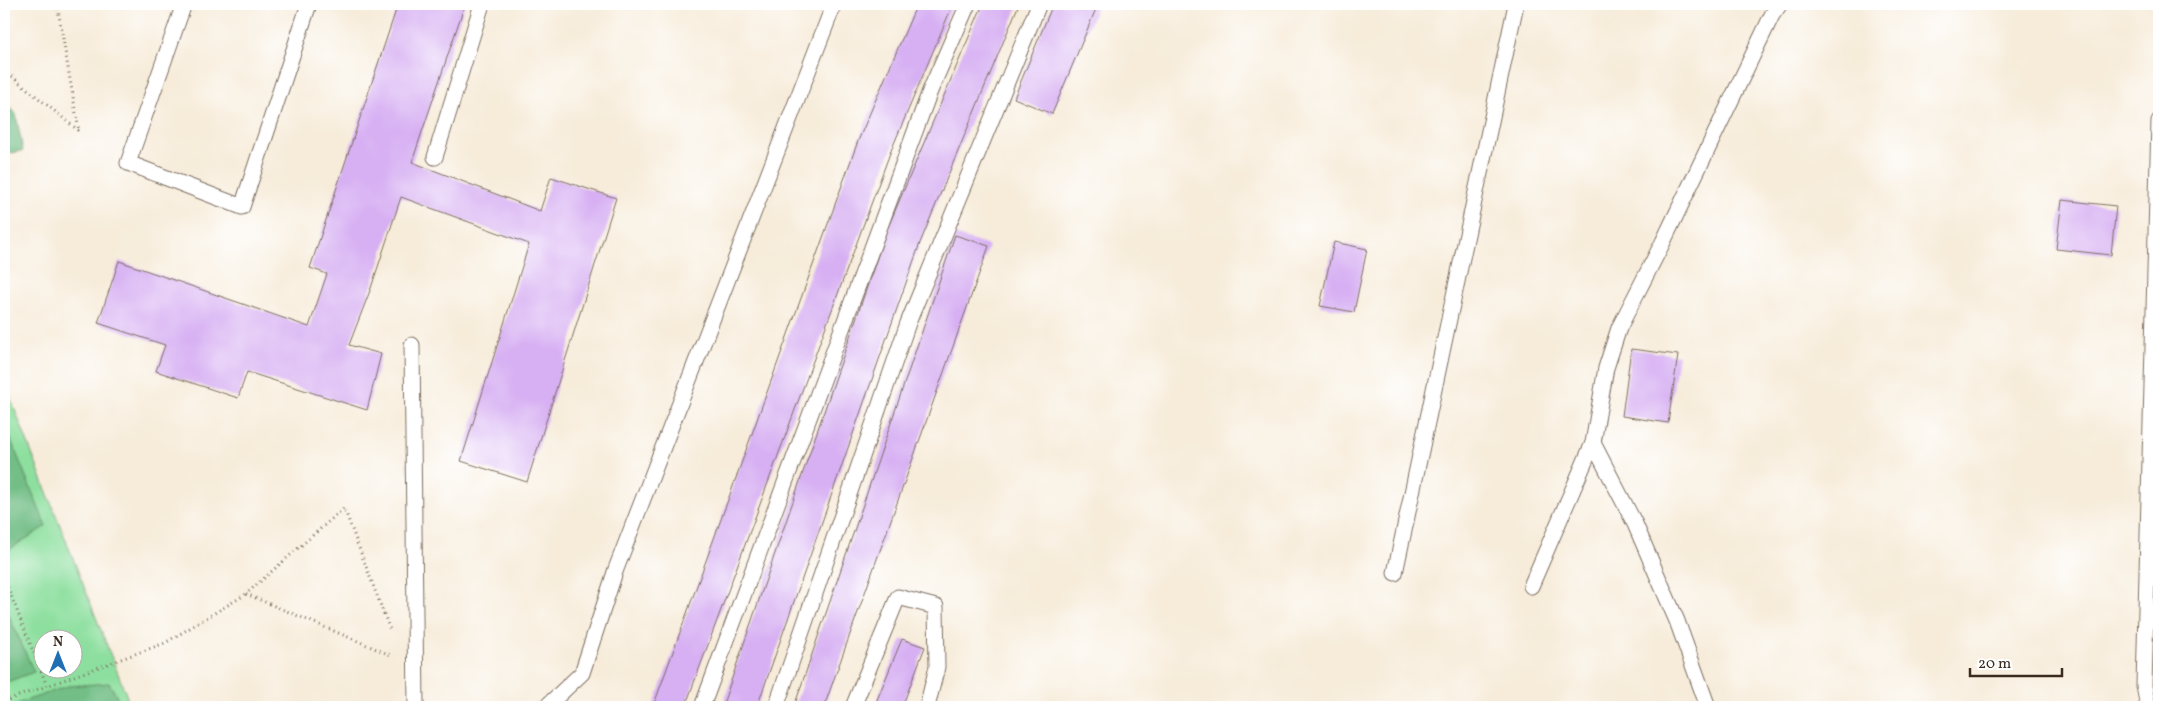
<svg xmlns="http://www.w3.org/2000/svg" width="2163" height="711" viewBox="0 0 2163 711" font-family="Vollkorn,serif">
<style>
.green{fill:#8ddf9f;stroke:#64845e;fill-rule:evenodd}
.forest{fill:#72be86;stroke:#567452}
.building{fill:#d7b0f3}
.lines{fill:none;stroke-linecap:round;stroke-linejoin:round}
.lane-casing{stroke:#7d6e60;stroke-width:17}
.path{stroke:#7d6e60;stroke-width:3;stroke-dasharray:1 4;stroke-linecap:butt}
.lane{stroke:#fff;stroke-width:15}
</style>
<rect width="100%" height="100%" fill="#fff"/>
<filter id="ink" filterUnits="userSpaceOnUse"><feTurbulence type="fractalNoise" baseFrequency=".02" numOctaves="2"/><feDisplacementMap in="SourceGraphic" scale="10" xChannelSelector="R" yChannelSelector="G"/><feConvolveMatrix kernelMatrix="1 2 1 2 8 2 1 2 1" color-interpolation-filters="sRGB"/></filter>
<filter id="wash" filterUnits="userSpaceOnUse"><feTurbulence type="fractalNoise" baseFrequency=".0096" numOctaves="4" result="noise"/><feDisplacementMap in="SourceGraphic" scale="20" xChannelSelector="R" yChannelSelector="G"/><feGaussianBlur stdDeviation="1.12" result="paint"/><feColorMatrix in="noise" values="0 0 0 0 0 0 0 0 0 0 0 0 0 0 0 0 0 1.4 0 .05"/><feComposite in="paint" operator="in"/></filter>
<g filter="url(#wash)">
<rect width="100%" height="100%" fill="#f7ecda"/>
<path class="green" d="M4,382L131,707H4ZM42,638H72V668H42Z"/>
<g class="forest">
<polygon points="4,100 16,114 23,151 4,154"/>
<polygon points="4,423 46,526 4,553"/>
<polygon points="4,605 34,672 4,683"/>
<polygon points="109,683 123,707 8,707 68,686"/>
</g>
<g id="blocks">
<g class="building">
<polygon points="398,4 465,4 412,162 540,211 551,177 616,198 527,482 461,461 529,244 401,197 371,288 349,345 381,354 367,410 247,372 238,398 156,371 165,345 98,323 119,261 309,327 327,274 310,268"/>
<polygon points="917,4 953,4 890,153 685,707 653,707 858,141"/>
<polygon points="983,4 1019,4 920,243 757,707 722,707 886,232"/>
<polygon points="1053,4 1098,4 1052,114 1014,98"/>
<polygon points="2062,200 2116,206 2111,255 2056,249"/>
<polygon points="955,235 989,246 824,707 794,707"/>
<polygon points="1334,242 1367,249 1354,312 1320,306"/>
<polygon points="1631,349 1678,355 1668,423 1622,416"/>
<polygon points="902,639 925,647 902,707 874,707"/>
</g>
</g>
</g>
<g filter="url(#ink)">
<use href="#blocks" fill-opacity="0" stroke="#7d6e60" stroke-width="1"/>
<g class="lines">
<defs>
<g id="lane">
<polyline points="184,4 128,163 242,207 309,4"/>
<polyline points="435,157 482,4"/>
<polyline points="412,345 416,707"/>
<polyline points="1593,443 1635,524 1677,621 1708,707"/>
<polyline points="1395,573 1516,4"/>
<polyline points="1531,586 1593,443 1606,368 1619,328 1663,242 1772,15 1780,4"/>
<polyline points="546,707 582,673 616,569 834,4"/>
<polyline points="702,707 930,91 968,4"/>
<polyline points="776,707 908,323 1039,4"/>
<polyline points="853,707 898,597 936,607 937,667 927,707"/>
<polyline points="2148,707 2144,686 2159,121"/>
</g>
</defs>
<use href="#lane" class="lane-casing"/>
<g class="path">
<polyline points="4,70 79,131 57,4"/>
<polyline points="4,578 47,686 165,643 246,594 344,508 390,630"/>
<polyline points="246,594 393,656"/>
<polyline points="4,701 47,686"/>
</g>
<use href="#lane" class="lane"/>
</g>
</g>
<rect width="2163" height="711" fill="none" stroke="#fff" stroke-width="20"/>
<g transform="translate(58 654)"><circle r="24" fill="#ffffff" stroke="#b1aaa5"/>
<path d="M0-4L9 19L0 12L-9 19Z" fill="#1f6fb2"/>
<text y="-8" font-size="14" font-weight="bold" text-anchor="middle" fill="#3b2a1e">N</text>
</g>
<path d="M1970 668v8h92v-8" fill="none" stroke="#3b2a1e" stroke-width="2.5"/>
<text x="1978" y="668" font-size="15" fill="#3b2a1e" stroke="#ffffff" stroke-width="4" paint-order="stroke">20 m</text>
</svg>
